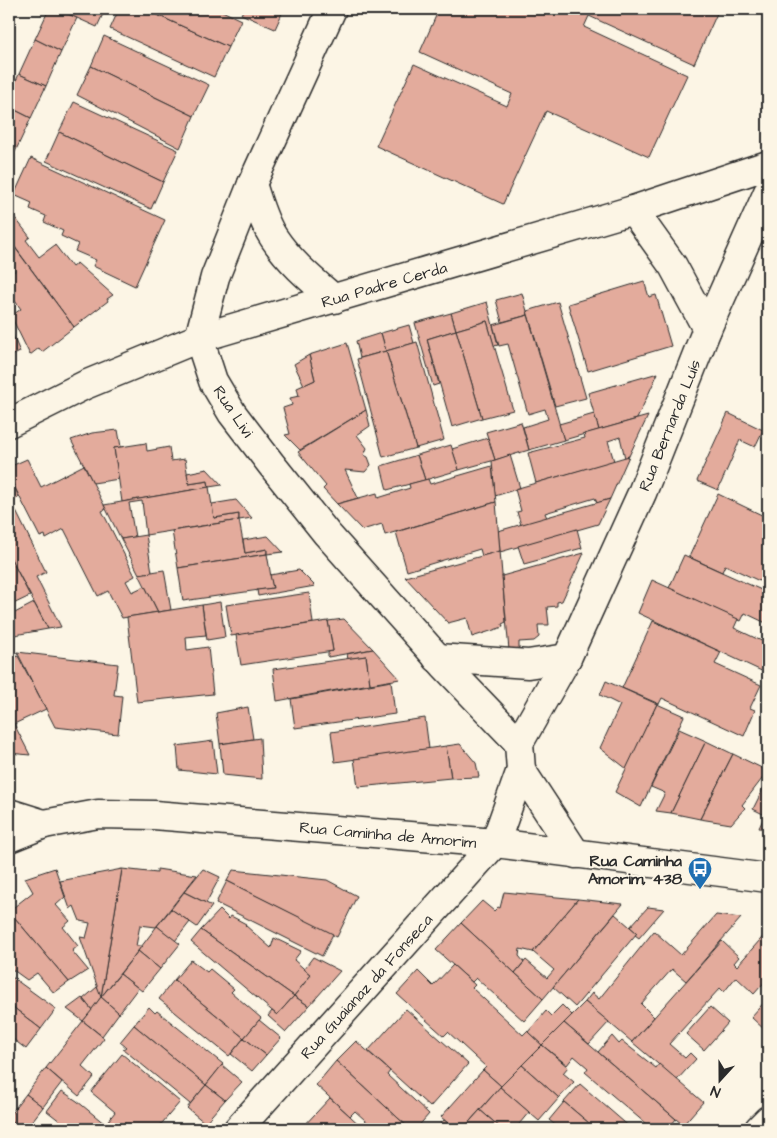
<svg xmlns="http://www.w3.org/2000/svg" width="777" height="1138" viewBox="0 0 777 1138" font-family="'Architects Daughter',sans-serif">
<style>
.building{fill:#e3ab9c;stroke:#2b2b2b}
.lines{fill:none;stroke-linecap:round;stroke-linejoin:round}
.minor-casing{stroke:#2b2b2b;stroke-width:31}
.tertiary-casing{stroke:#2b2b2b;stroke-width:31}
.minor{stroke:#fcf5e5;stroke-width:28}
.tertiary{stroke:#fcf5e5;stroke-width:28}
.labels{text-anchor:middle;stroke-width:4;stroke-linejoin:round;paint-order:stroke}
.street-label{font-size:16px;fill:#2b2b2b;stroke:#fcf5e5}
.poi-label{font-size:16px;font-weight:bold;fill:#2b2b2b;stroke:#fcf5e5;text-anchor:end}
</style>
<rect width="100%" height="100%" fill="#fcf5e5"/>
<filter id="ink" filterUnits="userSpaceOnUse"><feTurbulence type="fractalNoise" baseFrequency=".02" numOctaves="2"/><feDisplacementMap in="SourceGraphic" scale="10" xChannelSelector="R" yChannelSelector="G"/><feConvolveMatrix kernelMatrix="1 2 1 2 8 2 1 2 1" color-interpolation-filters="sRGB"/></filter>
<g filter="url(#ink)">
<g class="building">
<polygon points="49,9 57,9 77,18 61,52 35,39"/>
<polygon points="57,9 90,9 103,14 97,27"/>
<polygon points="102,9 115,9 113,14"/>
<polygon points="119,9 144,9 228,47 214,77 110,29"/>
<polygon points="144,9 218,9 241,20 228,47"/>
<polygon points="244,9 284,9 275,29 241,14"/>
<polygon points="439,9 541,9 549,12 551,9 719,9 694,64 589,16 584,27 687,75 649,157 546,111 503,204 376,146 414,64 507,106 512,94 420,52"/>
<polygon points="104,36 209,85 194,116 91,66"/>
<polygon points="35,39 61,52 46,86 19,74"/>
<polygon points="91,66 194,116 180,148 77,95"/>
<polygon points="19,74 46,86 31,118 9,107 9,96"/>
<polygon points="74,102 178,150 163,182 59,132"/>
<polygon points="9,107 31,118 15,152 9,148"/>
<polygon points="59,132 163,182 151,209 46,161"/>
<polygon points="31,158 165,220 135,286 93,266 96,260 75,251 78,244 61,236 63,231 44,222 46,216 30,209 32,203 14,195"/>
<polygon points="9,210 30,237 26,240 39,257 55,245 72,267 77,263 113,295 107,299 108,301 74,327 9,239"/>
<polygon points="13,245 74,327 42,352 39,348 30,355 11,316 21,309 9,293 9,276 15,271 9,262 9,248"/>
<polygon points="644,281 649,297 656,295 671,346 588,371 568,304"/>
<polygon points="522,293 528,315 502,322 496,300"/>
<polygon points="487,302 498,345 494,346 487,321 456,330 451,313"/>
<polygon points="558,302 586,398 555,406 527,311"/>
<polygon points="451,313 456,330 427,339 439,384 433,386 415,323"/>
<polygon points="528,315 564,440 529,450 523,427 548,419 545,409 528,414 508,344 499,346 493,325"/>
<polygon points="487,321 513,410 482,418 456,330"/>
<polygon points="409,325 414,343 386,351 381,333"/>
<polygon points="9,326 20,352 9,357"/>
<polygon points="456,330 482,418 452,427 427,339"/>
<polygon points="381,333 386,351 360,358 356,341"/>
<polygon points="417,342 444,440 416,448 386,351"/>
<polygon points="347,343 366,410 300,450 285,435 290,434 283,408 292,405 290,398 299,396 297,388 315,380 309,355"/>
<polygon points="386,351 416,448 383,457 357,359"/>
<polygon points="309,355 315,380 304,385 294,364"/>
<polygon points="658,373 637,419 599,430 588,393"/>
<polygon points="366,410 370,426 357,435 367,448 364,455 368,457 371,465 365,472 345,470 358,498 337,504 323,489 326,486 298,452"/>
<polygon points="728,413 763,430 755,447 740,440 718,490 697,481"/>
<polygon points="594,414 599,430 564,440 559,424"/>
<polygon points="648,416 629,456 625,458 620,437 608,441 614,461 536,483 528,453 585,438 584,434"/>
<polygon points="521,422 529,450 495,460 486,432"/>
<polygon points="118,430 121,447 114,448 119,479 93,483 71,440 92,433"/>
<polygon points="488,438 495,460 459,470 452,449"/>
<polygon points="146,443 147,451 169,447 171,461 185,459 189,484 208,481 209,487 122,502 114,448"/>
<polygon points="451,445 459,470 425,480 417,455"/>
<polygon points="417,455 425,480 387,490 381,466"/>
<polygon points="510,455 520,488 495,496 492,461"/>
<polygon points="629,456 610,499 597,503 595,498 545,513 547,518 521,525 517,512 521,511 515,489"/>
<polygon points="27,459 41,487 84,465 106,509 102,511 135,576 126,581 132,592 145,586 158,612 122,618 108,591 98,596 64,529 46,539 45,535 40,537 9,476 9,467"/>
<polygon points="492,466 496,502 385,535 382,524 362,530 337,504 377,493 378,498 410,488 409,484 428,479 430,484"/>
<polygon points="207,469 222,485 209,487 208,481 189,484 187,473"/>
<polygon points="9,476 19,497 11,501 46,572 36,577 61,627 48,629 9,555"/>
<polygon points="209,487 214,518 239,514 239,520 146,535 142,501 129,503 135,537 121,539 104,505"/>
<polygon points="718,494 768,518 768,585 725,565 722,572 689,557"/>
<polygon points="610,499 598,524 500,552 498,531"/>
<polygon points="236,500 252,518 239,520 239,514 214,518 212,504"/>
<polygon points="496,502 500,551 482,556 480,549 407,571 396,532"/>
<polygon points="239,520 245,553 267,549 267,554 178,568 172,531"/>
<polygon points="577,529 582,548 524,564 518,546"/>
<polygon points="146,535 152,572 139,574 121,539"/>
<polygon points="268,536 283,552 267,554 267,549 245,553 243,540"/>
<polygon points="500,551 506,622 502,624 503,627 472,637 467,618 448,623 405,577"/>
<polygon points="584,553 562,601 557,602 557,606 547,607 549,625 538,625 539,637 534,641 519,642 519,648 509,650 502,576"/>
<polygon points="267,554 273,588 183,601 178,568"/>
<polygon points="9,555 30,596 9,606"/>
<polygon points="684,555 768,593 768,624 745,613 741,621 669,588"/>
<polygon points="164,570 171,610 158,612 139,574"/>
<polygon points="299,570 315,586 258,596 257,590 273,588 270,575"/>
<polygon points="652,580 738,619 734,628 768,644 768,674 638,613"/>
<polygon points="309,593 313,623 231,636 226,605"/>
<polygon points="220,602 225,637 207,640 202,605"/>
<polygon points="34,603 48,629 9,636 9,616"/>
<polygon points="202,605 206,635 186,637 187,650 208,647 213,694 137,702 127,617"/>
<polygon points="344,619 373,649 328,657 328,652 333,651 328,621"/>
<polygon points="328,621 333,651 241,665 236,635"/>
<polygon points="653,621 721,652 715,664 761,685 750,708 755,710 744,736 662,698 659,704 622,688"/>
<polygon points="373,649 400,679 370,684 366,656 348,659 347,654"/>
<polygon points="17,652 118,664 114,695 122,696 118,734 55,727"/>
<polygon points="18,656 46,709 14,724 30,755 9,753 9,660"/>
<polygon points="366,656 370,684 277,701 273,669"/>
<polygon points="391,681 395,714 295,728 291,699"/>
<polygon points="606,681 657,704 627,769 600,748 620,705 600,695"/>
<polygon points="657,704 684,716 641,807 615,792"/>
<polygon points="248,707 253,739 220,744 216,713"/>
<polygon points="425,718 429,749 335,762 331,732"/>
<polygon points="679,729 706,741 671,813 656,811 665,793 651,787"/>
<polygon points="260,738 262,779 223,775 220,744"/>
<polygon points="213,741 217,774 179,770 177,746"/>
<polygon points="706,741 733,754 700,819 671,813"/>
<polygon points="460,744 476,763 479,777 451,778 446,746"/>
<polygon points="446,746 451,778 358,787 354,759"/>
<polygon points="733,754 768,771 742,805 745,808 731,824 700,819"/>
<polygon points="764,787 768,789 768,829 759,828 765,815 753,809"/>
<polygon points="55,868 65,897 56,905 70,921 63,927 78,946 72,951 88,970 69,982 9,911 33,892 25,878"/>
<polygon points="122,869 157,873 157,869 197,875 156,927 140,925 136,946 142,946 101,997"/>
<polygon points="122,869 101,997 80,937 86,938 90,923 80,921 74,906 70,909 60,881"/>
<polygon points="203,869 220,877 206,903 184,892"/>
<polygon points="233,870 327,880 357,896 337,937 227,881"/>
<polygon points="227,881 333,934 322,956 216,903"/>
<polygon points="184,892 212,906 197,927 171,909"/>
<polygon points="504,892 578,899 533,952 520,949 519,956 524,962 515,973 461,923 482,901 494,911 498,907 500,908"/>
<polygon points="578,899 623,904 543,999 515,973 526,960 547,978 554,970 533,952"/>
<polygon points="648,907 664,909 639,938 635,935 637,933 630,927"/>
<polygon points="171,909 190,922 175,941 157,926"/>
<polygon points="220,910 229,919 231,916 246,924 245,925 271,948 274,938 301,951 294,960 311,975 294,996 201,930"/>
<polygon points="9,911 69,982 54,993 37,973 27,980 9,967"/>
<polygon points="615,914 637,933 575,1007 553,987"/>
<polygon points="716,915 741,918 686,981 672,969 641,1004 654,1017 632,1042 585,1002 592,993 599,999 654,931 681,955"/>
<polygon points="461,923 543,999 524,1021 476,978 472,982 436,950"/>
<polygon points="157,926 180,944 160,969 138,951"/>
<polygon points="201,930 294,996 277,1015 191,942"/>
<polygon points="768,931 768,978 754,994 736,977 724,992 720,988 669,1044 685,1058 690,1053 696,1059 677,1080 632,1042 722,941 739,957 734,963 737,966"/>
<polygon points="138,951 160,969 142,991 120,974"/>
<polygon points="313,957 340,971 309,1006 294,996 311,975 304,969"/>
<polygon points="191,960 207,972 210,969 234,989 231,992 261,1018 244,1038 174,980"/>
<polygon points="453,965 475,985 472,988 523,1035 527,1031 542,1045 501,1086 483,1070 486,1067 448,1032 444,1036 397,994 418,971 433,986"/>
<polygon points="120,974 138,988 119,1013 101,997"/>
<polygon points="9,975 56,1009 41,1029 9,1004"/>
<polygon points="174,980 244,1038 229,1056 159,999"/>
<polygon points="97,987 101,997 92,1010 83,999"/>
<polygon points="294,996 309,1006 286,1032 268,1016 272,1011 277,1015"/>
<polygon points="101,997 119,1013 102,1036 83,1021"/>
<polygon points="82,998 92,1010 83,1021 67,1009"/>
<polygon points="768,998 768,1033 751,1017"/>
<polygon points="585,1002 609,1022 589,1044 564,1023"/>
<polygon points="9,1004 41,1029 26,1049 9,1036"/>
<polygon points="562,1005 572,1015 542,1045 528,1032 546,1011 551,1016"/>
<polygon points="149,1007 155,1013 157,1011 223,1064 206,1085 134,1025"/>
<polygon points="710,1007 728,1023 704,1050 686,1034"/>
<polygon points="406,1009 468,1064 430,1107 368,1051"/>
<polygon points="259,1020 281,1038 266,1055 244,1038"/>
<polygon points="83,1021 104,1038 82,1066 94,1077 79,1096 46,1068"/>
<polygon points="564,1023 676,1119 668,1129 652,1129 585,1072 588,1068 574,1056 567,1065 542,1045"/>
<polygon points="134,1025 206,1085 190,1104 123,1049 126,1047 120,1042"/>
<polygon points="612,1036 619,1044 622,1041 656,1068 659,1064 703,1102 683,1125 598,1052"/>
<polygon points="244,1038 266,1055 252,1071 231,1054"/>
<polygon points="356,1041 390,1071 387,1075 429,1114 416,1129 410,1129 336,1061"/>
<polygon points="542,1045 568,1067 563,1073 574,1082 559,1098 522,1065"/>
<polygon points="122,1054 180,1102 157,1129 118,1129 108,1121 115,1112 91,1092"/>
<polygon points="336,1061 410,1129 375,1129 355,1111 350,1116 316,1085"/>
<polygon points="222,1065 242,1082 225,1100 206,1085"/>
<polygon points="522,1065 559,1098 539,1121 500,1087"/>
<polygon points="46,1068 62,1082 43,1107 26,1094"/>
<polygon points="483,1070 501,1086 463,1129 455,1129 441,1117"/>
<polygon points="580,1084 632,1129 596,1129 564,1102"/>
<polygon points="206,1085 225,1100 205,1123 187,1108"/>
<polygon points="500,1087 529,1112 515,1129 502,1129 480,1110"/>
<polygon points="62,1091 77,1101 111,1129 70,1129 47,1111"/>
<polygon points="26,1094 43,1107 26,1129 21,1129 9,1119 9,1116"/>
<polygon points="330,1098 350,1116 364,1129 301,1129"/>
<polygon points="564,1102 596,1129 560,1129 549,1120"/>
<polygon points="480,1110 502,1129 463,1129"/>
<polygon points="9,1119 21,1129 9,1129"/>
<polygon points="444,1120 455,1129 436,1129"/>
<polygon points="60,1122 70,1129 54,1129"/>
</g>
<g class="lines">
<defs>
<g id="minor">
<polyline points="332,9 252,184 215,277 199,338 213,381 232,413 271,464 327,534 444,665 519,743"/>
<path d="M252,184C258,202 263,222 274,238C290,262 312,280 334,299"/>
<polyline points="633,210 673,266 707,329"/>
<polyline points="9,423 85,385 199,338 633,210 768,165"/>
<polyline points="437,658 528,664 567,658"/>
<polyline points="521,770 576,854"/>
<polyline points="9,813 44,824"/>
<polyline points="238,1129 495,843 521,770 519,743 567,658 642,493 707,329 768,192"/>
<polyline points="759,1129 768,1120"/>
</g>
<polyline id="tertiary" points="9,838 44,824 98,814 154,815 495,843 768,878"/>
</defs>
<use href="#minor" class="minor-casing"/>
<use href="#tertiary" class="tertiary-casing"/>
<use href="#minor" class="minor"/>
<use href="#tertiary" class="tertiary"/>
</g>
</g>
<defs>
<symbol id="bus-pin" viewBox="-11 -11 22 30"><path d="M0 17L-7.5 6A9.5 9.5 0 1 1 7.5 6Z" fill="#1f6fb2" stroke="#fcf5e5"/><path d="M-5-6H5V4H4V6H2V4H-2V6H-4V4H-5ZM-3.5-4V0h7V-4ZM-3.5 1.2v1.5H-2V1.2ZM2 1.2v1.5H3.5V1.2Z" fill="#fff"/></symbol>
</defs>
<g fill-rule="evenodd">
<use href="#bus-pin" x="686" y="855" width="28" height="38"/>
</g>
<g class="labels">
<g class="street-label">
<text transform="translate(384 284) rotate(-16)" y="6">Rua Padre Cerda</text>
<text transform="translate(234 411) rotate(56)" y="6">Rua Livi</text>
<text transform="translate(669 425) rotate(-68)" y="6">Rua Bernarda Luís</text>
<text transform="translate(388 834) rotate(5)" y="6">Rua Caminha de Amorim</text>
<text transform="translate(366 986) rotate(-48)" y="6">Rua Guaianaz da Fonseca</text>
</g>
<g class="poi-label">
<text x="682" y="866">Rua Caminha<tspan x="682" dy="18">Amorim, 438</tspan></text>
</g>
</g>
<rect width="777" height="1138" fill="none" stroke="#fcf5e5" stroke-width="30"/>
<rect x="15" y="15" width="747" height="1108" fill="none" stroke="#2b2b2b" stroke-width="2" filter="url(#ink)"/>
<g transform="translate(720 1080) rotate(201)" stroke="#fcf5e5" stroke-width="4" paint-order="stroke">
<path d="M0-4L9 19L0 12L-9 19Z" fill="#2b2b2b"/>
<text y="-8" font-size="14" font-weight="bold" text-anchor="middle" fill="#2b2b2b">N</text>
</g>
</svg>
